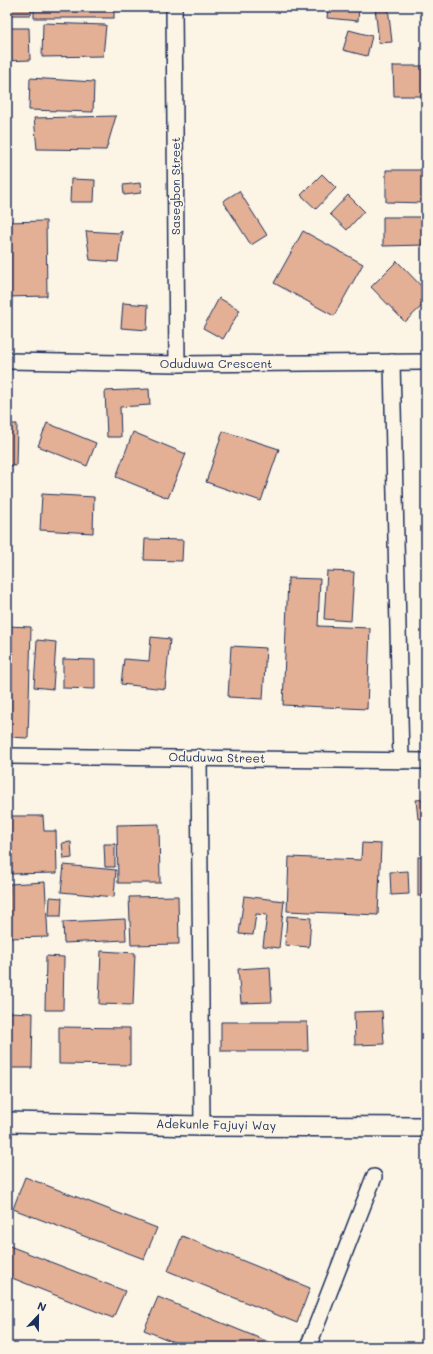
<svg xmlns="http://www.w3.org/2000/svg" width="433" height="1354" viewBox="0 0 433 1354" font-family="Mali,sans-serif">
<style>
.building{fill:#e3b095;stroke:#1b2f5e}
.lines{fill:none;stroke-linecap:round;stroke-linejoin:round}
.minor-casing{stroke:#1b2f5e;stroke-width:18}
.tertiary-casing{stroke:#1b2f5e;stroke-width:22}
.minor{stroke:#fcf5e5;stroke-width:15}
.tertiary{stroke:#fcf5e5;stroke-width:19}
.labels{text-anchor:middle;stroke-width:3;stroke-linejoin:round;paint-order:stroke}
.street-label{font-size:12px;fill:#1b2f5e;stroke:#fcf5e5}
</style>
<rect width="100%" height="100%" fill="#fcf5e5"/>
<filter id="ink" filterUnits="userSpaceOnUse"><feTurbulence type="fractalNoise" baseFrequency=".025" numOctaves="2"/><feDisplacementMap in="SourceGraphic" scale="8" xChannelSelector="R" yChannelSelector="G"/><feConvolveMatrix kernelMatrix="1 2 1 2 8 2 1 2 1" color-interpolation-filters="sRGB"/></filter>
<g filter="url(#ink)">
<g class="building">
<polygon points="7,7 32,7 31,15 7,15"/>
<rect x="34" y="7" width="80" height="11"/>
<polygon points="328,7 359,7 358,21 327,18"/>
<polygon points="375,7 388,7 392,42 379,43"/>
<polygon points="43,23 106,25 103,56 42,57"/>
<polygon points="7,28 29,28 30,60 7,61"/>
<polygon points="349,30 372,36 367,56 343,50"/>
<polygon points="393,66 426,66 426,96 394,96"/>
<polygon points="30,78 94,82 93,112 29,110"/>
<polygon points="116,116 106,150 37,149 34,118"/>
<polygon points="386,170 426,170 426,203 386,202"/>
<polygon points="322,174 336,188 316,209 301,195"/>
<polygon points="71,179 95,180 94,202 70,202"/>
<polygon points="140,183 141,193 124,195 123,185"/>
<polygon points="239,191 267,235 251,245 223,201"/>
<polygon points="348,195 364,211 347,230 330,214"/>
<polygon points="383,217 426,217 426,245 383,246"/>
<polygon points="46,221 47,296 7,297 7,222"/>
<polygon points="86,231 119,233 122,231 118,262 90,260"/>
<polygon points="303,231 363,264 334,316 274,283"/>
<polygon points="397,261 426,291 426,302 405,322 371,287"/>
<polygon points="219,298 240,310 223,339 203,328"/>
<polygon points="123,303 148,305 147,330 121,328"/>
<polygon points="149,389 150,405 120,407 121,437 107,437 105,391"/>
<polygon points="47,423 96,443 87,466 38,446"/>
<polygon points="7,424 17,424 16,466 7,465"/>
<polygon points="223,431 279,449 261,501 206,482"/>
<polygon points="133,432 186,454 168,498 116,477"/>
<polygon points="42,494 94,497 93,533 40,530"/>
<polygon points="145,539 183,540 182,561 144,560"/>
<polygon points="327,571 354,572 351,621 324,619"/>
<polygon points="288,578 320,579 318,626 370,628 367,709 283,705"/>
<polygon points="7,626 31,627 28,738 7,737"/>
<polygon points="151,637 170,639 165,689 121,684 124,659 149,661"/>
<polygon points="37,640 56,642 53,689 34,687"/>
<polygon points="231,646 266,648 263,699 228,697"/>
<polygon points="63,659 95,660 95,689 63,688"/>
<polygon points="426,799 426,818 418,819 416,800"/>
<polygon points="7,816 43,816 44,831 56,831 57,873 7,874"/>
<polygon points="159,824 160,883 118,883 117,825"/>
<polygon points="71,842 72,858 64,859 62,843"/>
<polygon points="362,843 381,844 378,915 287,911 289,857 361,860"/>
<polygon points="104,844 115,844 115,867 105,867"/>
<rect x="418" y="857" width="8" height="39"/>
<polygon points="64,865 116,870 114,897 61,892"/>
<polygon points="408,871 409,894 391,895 390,872"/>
<polygon points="45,882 48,937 7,938 7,895 9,895 9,884"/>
<polygon points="178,896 179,944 131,945 129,897"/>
<polygon points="244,896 284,901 279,948 263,946 267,915 256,914 253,935 239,934"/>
<polygon points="50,897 62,898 61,916 49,916"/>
<polygon points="287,916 311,918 309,947 285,945"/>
<polygon points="125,919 126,940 64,943 63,922"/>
<polygon points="101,951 135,953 133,1005 99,1004"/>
<polygon points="46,956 64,957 63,1010 45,1010"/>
<polygon points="270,967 272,1002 241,1003 238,969"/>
<polygon points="382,1011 384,1044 355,1045 354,1012"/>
<polygon points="7,1012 33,1013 32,1068 7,1068"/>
<polygon points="221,1022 307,1022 308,1051 221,1051"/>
<polygon points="59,1027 130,1028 130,1065 59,1064"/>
<polygon points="25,1177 157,1228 144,1259 13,1209"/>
<polygon points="182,1236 310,1288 297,1323 168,1271"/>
<polygon points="7,1245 125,1291 113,1318 7,1276"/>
<polygon points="158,1297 281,1347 186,1347 144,1330"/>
</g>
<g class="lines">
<defs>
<g id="minor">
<polyline points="174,7 177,364"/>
<polyline points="7,361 177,364 426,362"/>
<polyline points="392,362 401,761"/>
<polyline points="7,756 426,761"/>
<polyline points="199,757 202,1126"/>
<polyline points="308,1347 374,1177"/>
</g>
<polyline id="tertiary" points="7,1122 202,1126 426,1127"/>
</defs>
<use href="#minor" class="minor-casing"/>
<use href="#tertiary" class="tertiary-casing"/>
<use href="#minor" class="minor"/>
<use href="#tertiary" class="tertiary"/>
</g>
</g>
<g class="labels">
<g class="street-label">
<text transform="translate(176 186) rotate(-90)" y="4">Sasegbon Street</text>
<text x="216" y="368">Oduduwa Crescent</text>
<text transform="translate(217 758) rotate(1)" y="4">Oduduwa Street</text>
<text transform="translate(216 1125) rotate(1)" y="4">Adekunle Fajuyi Way</text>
</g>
</g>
<rect width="433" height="1354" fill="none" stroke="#fcf5e5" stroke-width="24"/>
<rect x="12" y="12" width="409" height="1330" fill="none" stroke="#1b2f5e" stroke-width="1.5" filter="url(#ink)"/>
<g transform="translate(38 1316) rotate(22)" stroke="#fcf5e5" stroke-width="3" paint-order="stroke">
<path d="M0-3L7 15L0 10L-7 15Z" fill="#1b2f5e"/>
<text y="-6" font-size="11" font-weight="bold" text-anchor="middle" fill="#1b2f5e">N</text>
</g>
</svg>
